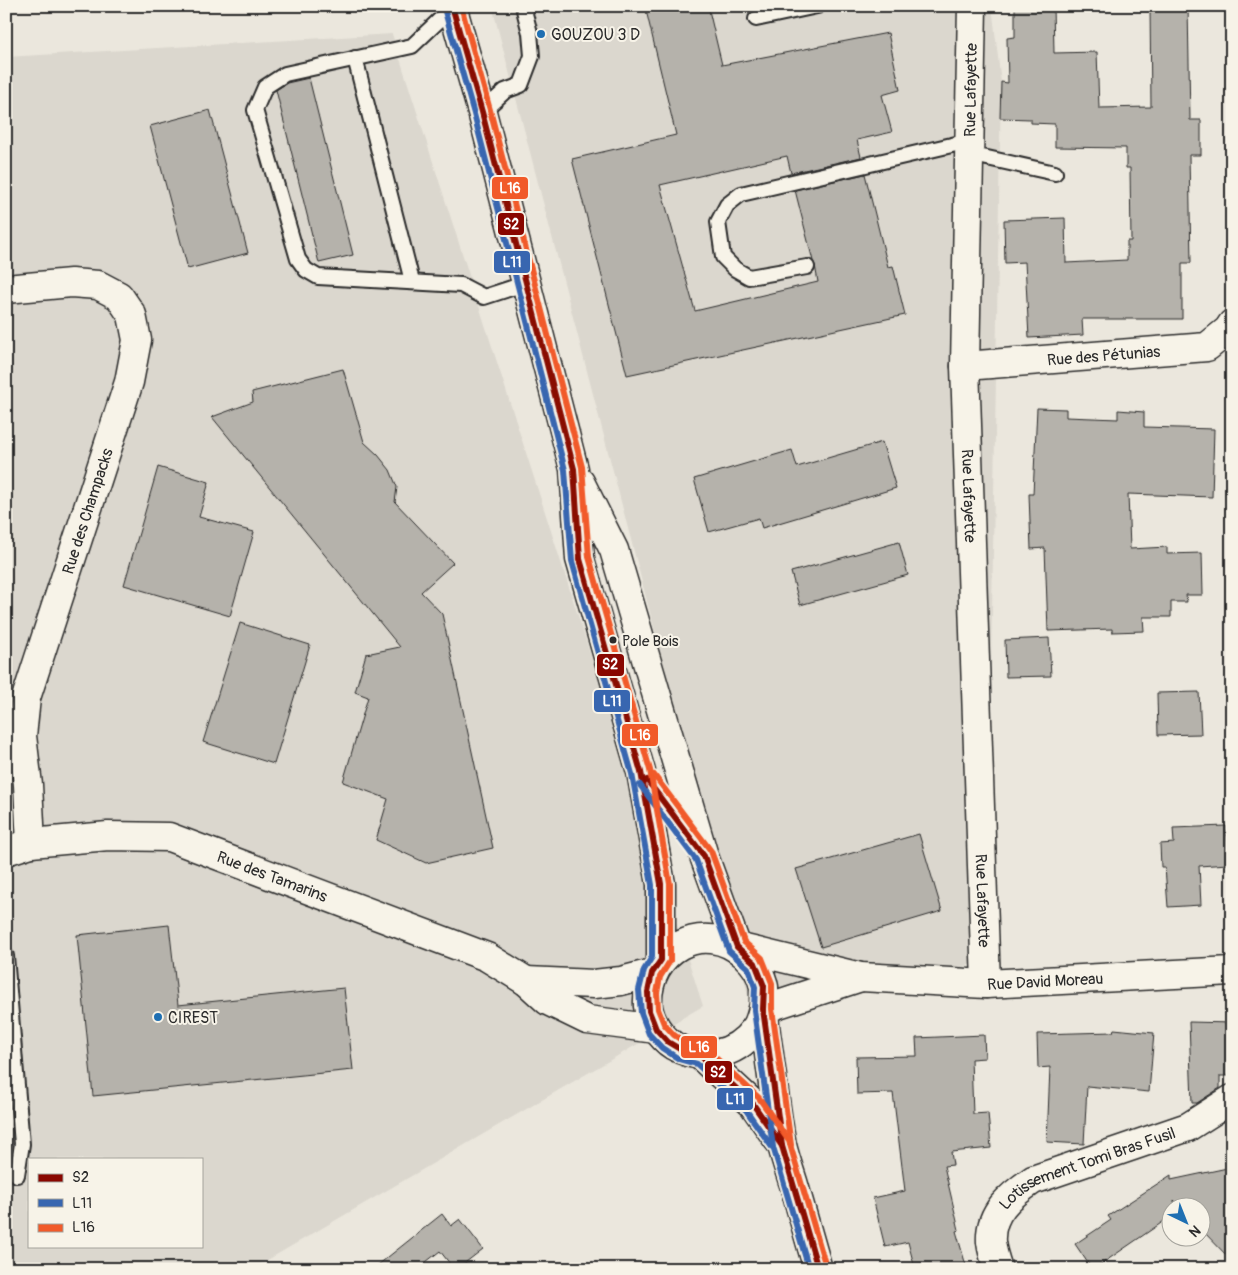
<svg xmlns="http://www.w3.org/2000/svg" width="1238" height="1275" viewBox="0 0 1238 1275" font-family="Pangolin,sans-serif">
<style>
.built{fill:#dbd7ce;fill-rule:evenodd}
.building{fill:#b5b2ab;stroke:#2b2b2b}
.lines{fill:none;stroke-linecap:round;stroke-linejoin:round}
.service-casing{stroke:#2b2b2b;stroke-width:18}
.minor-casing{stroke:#2b2b2b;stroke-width:31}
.tertiary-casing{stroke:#2b2b2b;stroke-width:31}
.primary-casing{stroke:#2b2b2b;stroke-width:31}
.service{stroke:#f7f3e8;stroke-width:14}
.minor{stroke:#f7f3e8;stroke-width:28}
.tertiary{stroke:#f7f3e8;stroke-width:28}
.primary{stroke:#f7f3e8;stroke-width:28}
.bus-1-casing{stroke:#f7f3e8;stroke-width:10}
.bus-2-casing{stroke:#f7f3e8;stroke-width:10}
.bus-3-casing{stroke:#f7f3e8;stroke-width:10}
.bus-1{stroke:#890700;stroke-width:6}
.bus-2{stroke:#3866b0;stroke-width:6}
.bus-3{stroke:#f15a29;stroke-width:6}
.poi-dot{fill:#1f6fb2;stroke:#f7f3e8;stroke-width:2}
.bus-dot{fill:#2b2b2b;stroke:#f7f3e8;stroke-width:2}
.labels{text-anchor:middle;stroke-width:4;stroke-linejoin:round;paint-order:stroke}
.bus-label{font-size:15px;fill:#2b2b2b;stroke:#f7f3e8;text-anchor:start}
.poi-label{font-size:16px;fill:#2b2b2b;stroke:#f7f3e8;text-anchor:start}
.street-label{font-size:16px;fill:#2b2b2b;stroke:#f7f3e8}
.line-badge{stroke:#f7f3e8;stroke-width:2}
.badge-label{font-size:14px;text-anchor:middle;font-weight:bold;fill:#fff}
</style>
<rect width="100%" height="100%" fill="#ebe7dd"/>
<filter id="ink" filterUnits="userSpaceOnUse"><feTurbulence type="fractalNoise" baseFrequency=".02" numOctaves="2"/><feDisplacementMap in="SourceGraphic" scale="10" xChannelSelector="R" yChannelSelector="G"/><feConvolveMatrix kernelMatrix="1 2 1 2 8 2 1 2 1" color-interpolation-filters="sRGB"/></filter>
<g filter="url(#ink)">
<g class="built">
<polygon points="492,6 992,6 1001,83 986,961 753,1018 737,947"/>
<path d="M392,34L703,1006L252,1269H6V57ZM29,1159H201V1246H29Z"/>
</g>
<g class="building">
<polygon points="645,6 708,6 722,65 888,33 900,90 882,95 892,132 857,140 861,157 791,173 787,156 660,185 695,311 818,282 815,265 813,261 795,190 865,174 888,267 893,266 905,315 627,375 572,159 676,135"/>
<polygon points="1015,6 1053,6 1054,53 1097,52 1099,108 1151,107 1150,6 1188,6 1190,120 1201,120 1201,155 1189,155 1191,263 1182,263 1182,319 1082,319 1083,335 1029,338 1025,262 1005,263 1004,220 1065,218 1066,263 1127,260 1127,241 1131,241 1130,168 1126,168 1126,148 1055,147 1055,124 1031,123 1031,119 1000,118 1001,82 1008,83 1007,38 1015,37"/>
<polygon points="309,78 353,255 319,263 276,90 287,83"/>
<polygon points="210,110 248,253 188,269 150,126"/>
<polygon points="343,369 364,442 378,455 390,470 397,487 395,502 453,563 421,592 442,614 493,848 426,863 376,840 388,799 343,782 368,697 355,692 366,654 400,647 212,417 253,402 252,392"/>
<polygon points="1037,408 1066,409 1066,417 1118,419 1118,410 1144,412 1144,427 1214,429 1212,497 1128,494 1130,549 1167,547 1167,554 1202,553 1203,595 1186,595 1187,602 1171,602 1171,617 1143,617 1144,631 1112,632 1112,629 1048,631 1045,548 1031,549 1029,494 1033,494"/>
<polygon points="882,442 896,488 762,528 759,518 709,532 694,479 792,450 797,467"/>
<polygon points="158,467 209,482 199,517 254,532 230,616 124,585"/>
<polygon points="899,542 908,575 800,605 791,572"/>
<polygon points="240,623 310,645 274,764 203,742"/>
<polygon points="1049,638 1051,676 1006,677 1005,640"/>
<polygon points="1199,692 1201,734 1158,735 1157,693"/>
<polygon points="1226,826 1228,864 1199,866 1201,905 1168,907 1165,867 1161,867 1160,844 1174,843 1173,828"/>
<polygon points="919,834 942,911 821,947 796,869"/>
<polygon points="169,925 178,1005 344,988 353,1070 93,1096 77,935"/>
<polygon points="1189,1022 1232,1023 1232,1076 1220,1076 1220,1088 1197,1103 1192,1103"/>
<polygon points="1114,1029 1154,1033 1149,1092 1087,1086 1084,1144 1047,1142 1050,1067 1038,1068 1037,1034 1113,1032"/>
<polygon points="984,1035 985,1058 971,1059 973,1114 988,1113 991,1148 951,1152 953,1165 944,1166 959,1230 956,1231 967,1269 915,1269 908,1242 885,1247 873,1198 905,1191 893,1093 857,1094 856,1057 917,1056 916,1038"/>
<polygon points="1232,1167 1232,1261 1200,1228 1200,1208 1181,1208 1174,1200 1175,1208 1170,1208 1170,1217 1094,1269 1092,1269 1075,1244 1111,1220 1108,1216 1171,1175 1171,1180"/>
<polygon points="442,1214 451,1226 460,1219 483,1249 457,1269 454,1269 440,1251 417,1269 373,1269"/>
</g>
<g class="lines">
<defs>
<g id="service">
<polyline points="452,8 412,46 285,74 265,87 255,110 298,259 306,270 318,277 461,285 484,297 527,283"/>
<polyline points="756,19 817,6"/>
<polyline points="355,58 412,281"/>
<polyline points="482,112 505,91 521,85 532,56 530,33 523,6"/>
<polyline points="969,154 1055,173"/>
<polyline points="807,267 749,277 735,269 723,257 718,222 727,205 741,194 969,141"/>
<polyline points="649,782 690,837"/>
<polyline points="6,956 22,1144 17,1175"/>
</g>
<g id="minor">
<path id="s1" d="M972,6L965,366L986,984"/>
<polyline points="6,289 71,283 98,285 119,296 132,315 137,340 129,382 26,698 22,736 28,785 31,843"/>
<path id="s2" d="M965,366L1207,347L1228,330L1232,324"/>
<path id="s3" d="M6,851L31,843L108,836L169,837L487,957L526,981L548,1001L587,1020L656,1029"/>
<polyline points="526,981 594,984 621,981 652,973"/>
<path id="s4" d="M998,1269C995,1260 992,1251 991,1242C989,1212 1011,1195 1033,1180L1188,1127L1232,1099"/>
</g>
<g id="tertiary">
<path id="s5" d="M737,947L861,977L986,984L1232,971"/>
<polyline points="763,1009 861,977"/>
</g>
<g id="primary">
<polyline points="452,6 482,112 574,469 580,559 641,772 661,884 661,960"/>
<polyline points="580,482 614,550 704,856 737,947"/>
<path d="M763,1009C761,1016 759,1025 754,1030C735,1056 701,1062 674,1046C660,1037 650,1021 648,1006C645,950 704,917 745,955C754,963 762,975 764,987C764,992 764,997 764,1002C763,1022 768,1043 770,1062C774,1090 777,1118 782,1145C785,1158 790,1172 794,1185C802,1213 810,1241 818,1269"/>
<polyline points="701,1056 753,1104 778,1140"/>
</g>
</defs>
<use href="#service" class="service-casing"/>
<use href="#minor" class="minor-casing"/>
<use href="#tertiary" class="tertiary-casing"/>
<use href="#primary" class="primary-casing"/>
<use href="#service" class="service"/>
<use href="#minor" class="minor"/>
<use href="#tertiary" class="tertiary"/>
<use href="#primary" class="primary"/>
<defs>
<g id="bus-1">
<polyline points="452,6 482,112 574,469 580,559 641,772 661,884 661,960 652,973 648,992 649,1011 656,1029 668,1042 683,1051 701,1056 753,1104 782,1146 818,1269"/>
<polyline points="647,780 704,856 737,947 755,963 764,986 763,1009 782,1146"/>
</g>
<g id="bus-2">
<polyline points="444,8 474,114 565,470 572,561 632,774 652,885 652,957 644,970 639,990 641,1013 649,1034 662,1048 679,1059 697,1064 746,1110 774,1150 809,1269"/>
<polyline points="640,785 696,860 729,951 748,968 755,987 754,1010 773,1147"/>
</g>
<g id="bus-3">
<polyline points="461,6 490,110 582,467 589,557 650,770 670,884 670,961 660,977 657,993 658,1009 664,1024 674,1035 686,1043 706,1049 759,1098 789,1141 826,1267"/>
<polyline points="654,775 711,851 744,942 762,958 772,983 772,1009 791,1145"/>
</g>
</defs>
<use href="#bus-1" class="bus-1-casing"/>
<use href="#bus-2" class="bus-2-casing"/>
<use href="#bus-3" class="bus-3-casing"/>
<use href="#bus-1" class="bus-1"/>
<use href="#bus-2" class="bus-2"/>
<use href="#bus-3" class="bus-3"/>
</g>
</g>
<g class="poi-dot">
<circle cx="541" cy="34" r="5"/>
<circle cx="158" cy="1017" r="5"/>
</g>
<circle class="bus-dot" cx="613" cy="640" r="4.5"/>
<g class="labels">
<g class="bus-label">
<text x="622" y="646">Pole Bois</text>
</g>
<g class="poi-label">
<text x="551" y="40">GOUZOU 3 D</text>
<text x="168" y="1023">CIREST</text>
</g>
<g class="street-label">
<text transform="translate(970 90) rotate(-89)" y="6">Rue Lafayette</text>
<text dy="6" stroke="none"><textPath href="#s2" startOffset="139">Rue des Pétunias</textPath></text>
<text dy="6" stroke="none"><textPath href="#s1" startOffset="490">Rue Lafayette</textPath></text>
<text transform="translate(87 511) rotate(-72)" y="6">Rue des Champacks</text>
<text dy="6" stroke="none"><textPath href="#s3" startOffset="275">Rue des Tamarins</textPath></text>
<text dy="6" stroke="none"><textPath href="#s1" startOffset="895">Rue Lafayette</textPath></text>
<text dy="6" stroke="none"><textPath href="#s5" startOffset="312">Rue David Moreau</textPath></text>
<text dy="6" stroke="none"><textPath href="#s4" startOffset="161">Lotissement Tomi Bras Fusil</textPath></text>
</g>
</g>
<g class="line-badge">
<rect x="491" y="176" width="38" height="24" rx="5" fill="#f15a29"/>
<rect x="497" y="212" width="28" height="24" rx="5" fill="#890700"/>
<rect x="493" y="250" width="38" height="24" rx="5" fill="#3866b0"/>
<rect x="596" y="653" width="29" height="24" rx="5" fill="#890700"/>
<rect x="593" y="689" width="38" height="24" rx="5" fill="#3866b0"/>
<rect x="621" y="723" width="38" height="24" rx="5" fill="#f15a29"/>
<rect x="680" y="1035" width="38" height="24" rx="5" fill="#f15a29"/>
<rect x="704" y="1060" width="29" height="24" rx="5" fill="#890700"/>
<rect x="716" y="1087" width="38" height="24" rx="5" fill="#3866b0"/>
</g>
<g class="badge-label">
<text x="510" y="193">L16</text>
<text x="511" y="229">S2</text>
<text x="512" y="267">L11</text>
<text x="610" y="669">S2</text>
<text x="612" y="706">L11</text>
<text x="640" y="740">L16</text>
<text x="699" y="1052">L16</text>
<text x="718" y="1077">S2</text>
<text x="735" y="1104">L11</text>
</g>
<rect width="1238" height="1275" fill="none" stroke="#f7f3e8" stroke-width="25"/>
<rect x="12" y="12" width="1213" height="1250" fill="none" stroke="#2b2b2b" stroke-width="2" filter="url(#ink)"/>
<rect x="28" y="1158" width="175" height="90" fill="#f7f3e8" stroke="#a5a39c"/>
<rect x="38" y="1174" width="25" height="8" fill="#890700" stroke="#a5a39c"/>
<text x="72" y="1182" font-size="15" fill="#2b2b2b">S2</text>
<rect x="38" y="1199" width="25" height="8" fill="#3866b0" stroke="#a5a39c"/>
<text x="72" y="1208" font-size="15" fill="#2b2b2b">L11</text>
<rect x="38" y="1224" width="25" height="8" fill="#f15a29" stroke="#a5a39c"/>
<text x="72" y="1232" font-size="15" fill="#2b2b2b">L16</text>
<g transform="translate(1186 1222) rotate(137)"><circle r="24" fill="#f7f3e8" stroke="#a5a39c"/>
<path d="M0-4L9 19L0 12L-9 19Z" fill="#1f6fb2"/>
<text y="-8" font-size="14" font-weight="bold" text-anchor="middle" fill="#2b2b2b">N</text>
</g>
</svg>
